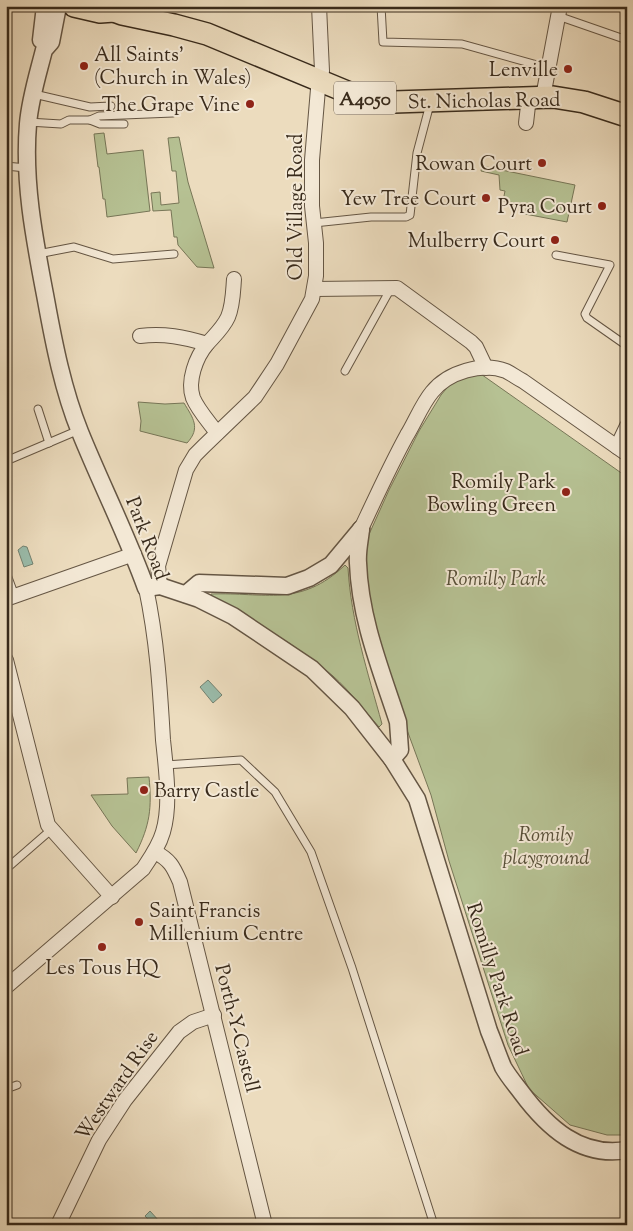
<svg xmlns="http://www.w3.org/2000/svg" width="633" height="1231" viewBox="0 0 633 1231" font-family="'Sorts Mill Goudy',serif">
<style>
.green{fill:#b6c193;stroke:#777657}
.water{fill:#9abcab;stroke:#738271}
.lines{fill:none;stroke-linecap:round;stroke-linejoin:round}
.service-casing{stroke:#655644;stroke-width:9}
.minor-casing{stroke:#655644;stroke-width:16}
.tertiary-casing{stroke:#655644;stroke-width:19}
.primary-casing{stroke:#382a1b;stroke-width:24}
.service{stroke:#f3e8d5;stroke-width:7}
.minor{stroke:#f3e8d5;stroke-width:14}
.tertiary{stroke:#f3e8d5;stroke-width:16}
.primary{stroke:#ecdcbe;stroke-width:21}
.poi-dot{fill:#8f2418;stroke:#f3e8d5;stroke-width:2}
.labels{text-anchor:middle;stroke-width:4;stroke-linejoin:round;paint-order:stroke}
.shield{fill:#f3e8d5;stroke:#706353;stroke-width:1}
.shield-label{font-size:19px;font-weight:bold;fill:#382a1b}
.poi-label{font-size:20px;fill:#382a1b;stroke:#f3e8d5;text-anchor:end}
.street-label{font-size:20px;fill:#382a1b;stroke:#f3e8d5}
.park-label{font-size:20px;font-style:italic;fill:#585039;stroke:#f3e8d5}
</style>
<rect width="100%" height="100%" fill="#ecdcbe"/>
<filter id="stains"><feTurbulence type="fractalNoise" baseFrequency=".004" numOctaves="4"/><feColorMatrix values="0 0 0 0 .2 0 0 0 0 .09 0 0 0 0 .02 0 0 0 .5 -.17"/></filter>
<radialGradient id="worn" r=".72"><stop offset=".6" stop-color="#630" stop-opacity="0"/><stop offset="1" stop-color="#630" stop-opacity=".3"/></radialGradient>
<g class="green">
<polygon points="104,133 107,154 143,150 150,211 107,217 105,199 103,199 99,167 98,167 94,134"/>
<polygon points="179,137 188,182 214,268 197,267 178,245 177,237 174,237 171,210 153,211 151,193 160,192 161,205 179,203 176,171 172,171 168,138"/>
<polygon points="482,166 575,185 567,222 525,214 527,205 503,201 505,191 500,190 499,175 481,171"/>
<polygon points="478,372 627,477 627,1135 607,1135 570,1125 529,1089 508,1045 449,861 431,795 400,711 365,590 366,541 389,490 419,431 441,395 456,377"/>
<path d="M138,402L165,404L184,403C193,418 201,428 187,443L140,431L141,421Z"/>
<path d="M345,565L348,568C351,621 368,673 382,724L379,727C364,710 350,691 333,676C296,644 254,621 211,598V594C265,592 300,608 345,565Z"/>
<path d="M149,777C152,808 150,825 136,853L112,826L91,795L128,794L127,778Z"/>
</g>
<g class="water">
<polygon points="23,546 27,547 33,564 24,567 18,550"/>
<polygon points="208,680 222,695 213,703 200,687"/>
<polygon points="150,1211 160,1222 157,1225 153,1225 145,1216"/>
</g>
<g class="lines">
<defs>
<g id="service">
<polyline points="381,6 383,42 462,44 548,68"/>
<polyline points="558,16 627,40"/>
<polyline points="34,94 90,107 111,106"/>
<polyline points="90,120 100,124 124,124"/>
<polyline points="28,122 61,124 69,120 90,120 99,116 173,113"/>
<polyline points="6,166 26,168"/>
<polyline points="314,223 371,217 406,217 410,215 417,153 430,104"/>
<polyline points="38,254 74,247 113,259 174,254"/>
<polyline points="556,255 610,265 585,314 587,318 627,346"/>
<polyline points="345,371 391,288"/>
<polyline points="38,409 49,443"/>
<polyline points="6,461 79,430"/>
<polyline points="6,572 15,596"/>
<polyline points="165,765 241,760 275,792 311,852 352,968 434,1225"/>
<polyline points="6,869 52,829"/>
<polyline points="6,1089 17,1085"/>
</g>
<g id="minor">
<polyline points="543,97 560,6"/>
<polyline points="526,123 529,97"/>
<polyline points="315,289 397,288 471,342 476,347 486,368"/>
<path d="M140,336C164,333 184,337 207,344"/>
<path d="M217,433C209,422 198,410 193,398C187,381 196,357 207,344C215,335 223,328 228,317C233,305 233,292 234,279"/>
<polyline points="617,447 627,426"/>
<path d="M361,529C376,497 390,466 407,435C415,422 422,404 432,392C448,372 482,362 506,371C512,374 517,378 523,381L627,454"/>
<polyline points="160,586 158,566 186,470 195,455 204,446 255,397 277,364 312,299 316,276 316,243 312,206 312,160 318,89 322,71 319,6"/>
<polyline points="6,599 134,554"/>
<polyline points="6,660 48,825 112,897"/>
<path d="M155,852C170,860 173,866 180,882L265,1225"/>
<path d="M6,987L143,869C151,857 159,846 163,832C171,805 166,769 163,740C160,688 157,640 146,588"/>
<polyline points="58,1225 99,1140 125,1100 179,1032 193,1022 214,1015"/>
</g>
<g id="tertiary">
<path d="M58,6L51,42L44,50C38,74 30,99 28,124C23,183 35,242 46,300C54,344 63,390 80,432C101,484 127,535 146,588L160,586L199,599L233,616L312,669L352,708L392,759L417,799L489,1031C494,1043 498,1055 503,1067C508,1076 515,1084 521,1092C547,1127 580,1158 627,1150"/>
<polyline points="41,40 45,6"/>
<path d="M361,529C360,540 357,552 358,563C360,619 381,670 398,722L400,750L392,759"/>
<polyline points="186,594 199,583 287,586 309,578 331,565 361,529"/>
</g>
<g id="primary">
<polyline points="74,6 100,12 114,11"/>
<polyline points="107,6 114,11 122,14 174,25 207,34 352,94 381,102 394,102 553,97 584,102 627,116"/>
</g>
</defs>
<use href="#service" class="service-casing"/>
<use href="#minor" class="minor-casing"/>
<use href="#tertiary" class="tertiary-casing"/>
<use href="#primary" class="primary-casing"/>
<use href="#service" class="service"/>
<use href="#minor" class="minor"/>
<use href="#tertiary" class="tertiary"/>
<use href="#primary" class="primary"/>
</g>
<g class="poi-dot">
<circle cx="84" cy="66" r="5"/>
<circle cx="568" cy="69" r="5"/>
<circle cx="250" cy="104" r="5"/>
<circle cx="542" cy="163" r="5"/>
<circle cx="486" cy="198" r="5"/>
<circle cx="602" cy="206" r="5"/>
<circle cx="555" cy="240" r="5"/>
<circle cx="566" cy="492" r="5"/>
<circle cx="144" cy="790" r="5"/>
<circle cx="139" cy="922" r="5"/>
<circle cx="102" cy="947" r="5"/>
</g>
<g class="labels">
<rect class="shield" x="334" y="81.5" width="62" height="33" rx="4"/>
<g class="shield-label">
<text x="365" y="105">A4050</text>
</g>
<g class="poi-label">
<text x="94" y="61" text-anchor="start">All Saints'<tspan x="94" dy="23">(Church in Wales)</tspan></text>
<text x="558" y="76">Lenville</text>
<text x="240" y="111">The Grape Vine</text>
<text x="532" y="170">Rowan Court</text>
<text x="476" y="205">Yew Tree Court</text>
<text x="592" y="213">Pyra Court</text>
<text x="545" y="247">Mulberry Court</text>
<text x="556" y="488">Romily Park<tspan x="556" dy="23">Bowling Green</tspan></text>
<text x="154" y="797" text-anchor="start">Barry Castle</text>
<text x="149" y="917" text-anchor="start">Saint Francis<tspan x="149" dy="23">Millenium Centre</tspan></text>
<text x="102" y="974" text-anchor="middle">Les Tous HQ</text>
</g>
<g class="street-label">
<text transform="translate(484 100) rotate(-1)" y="7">St. Nicholas Road</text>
<text transform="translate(295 207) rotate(-90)" y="7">Old Village Road</text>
<text transform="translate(148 538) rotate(69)" y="7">Park Road</text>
<text transform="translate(498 979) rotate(72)" y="7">Romilly Park Road</text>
<text transform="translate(238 1028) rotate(76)" y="7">Porth-Y-Castell</text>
<text transform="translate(116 1085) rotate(-55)" y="7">Westward Rise</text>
</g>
<g class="park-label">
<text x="496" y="585">Romilly Park</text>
<text x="546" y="841">Romily<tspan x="546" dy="23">playground</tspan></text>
</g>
</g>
<rect width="633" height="1231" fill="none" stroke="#ecdcbe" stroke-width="25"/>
<rect x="8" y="8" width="618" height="1216" fill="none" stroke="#382a1b" stroke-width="2.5"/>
<rect x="12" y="12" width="608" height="1206" fill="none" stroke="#382a1b"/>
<rect width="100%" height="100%" filter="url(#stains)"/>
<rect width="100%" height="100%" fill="url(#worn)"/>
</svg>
